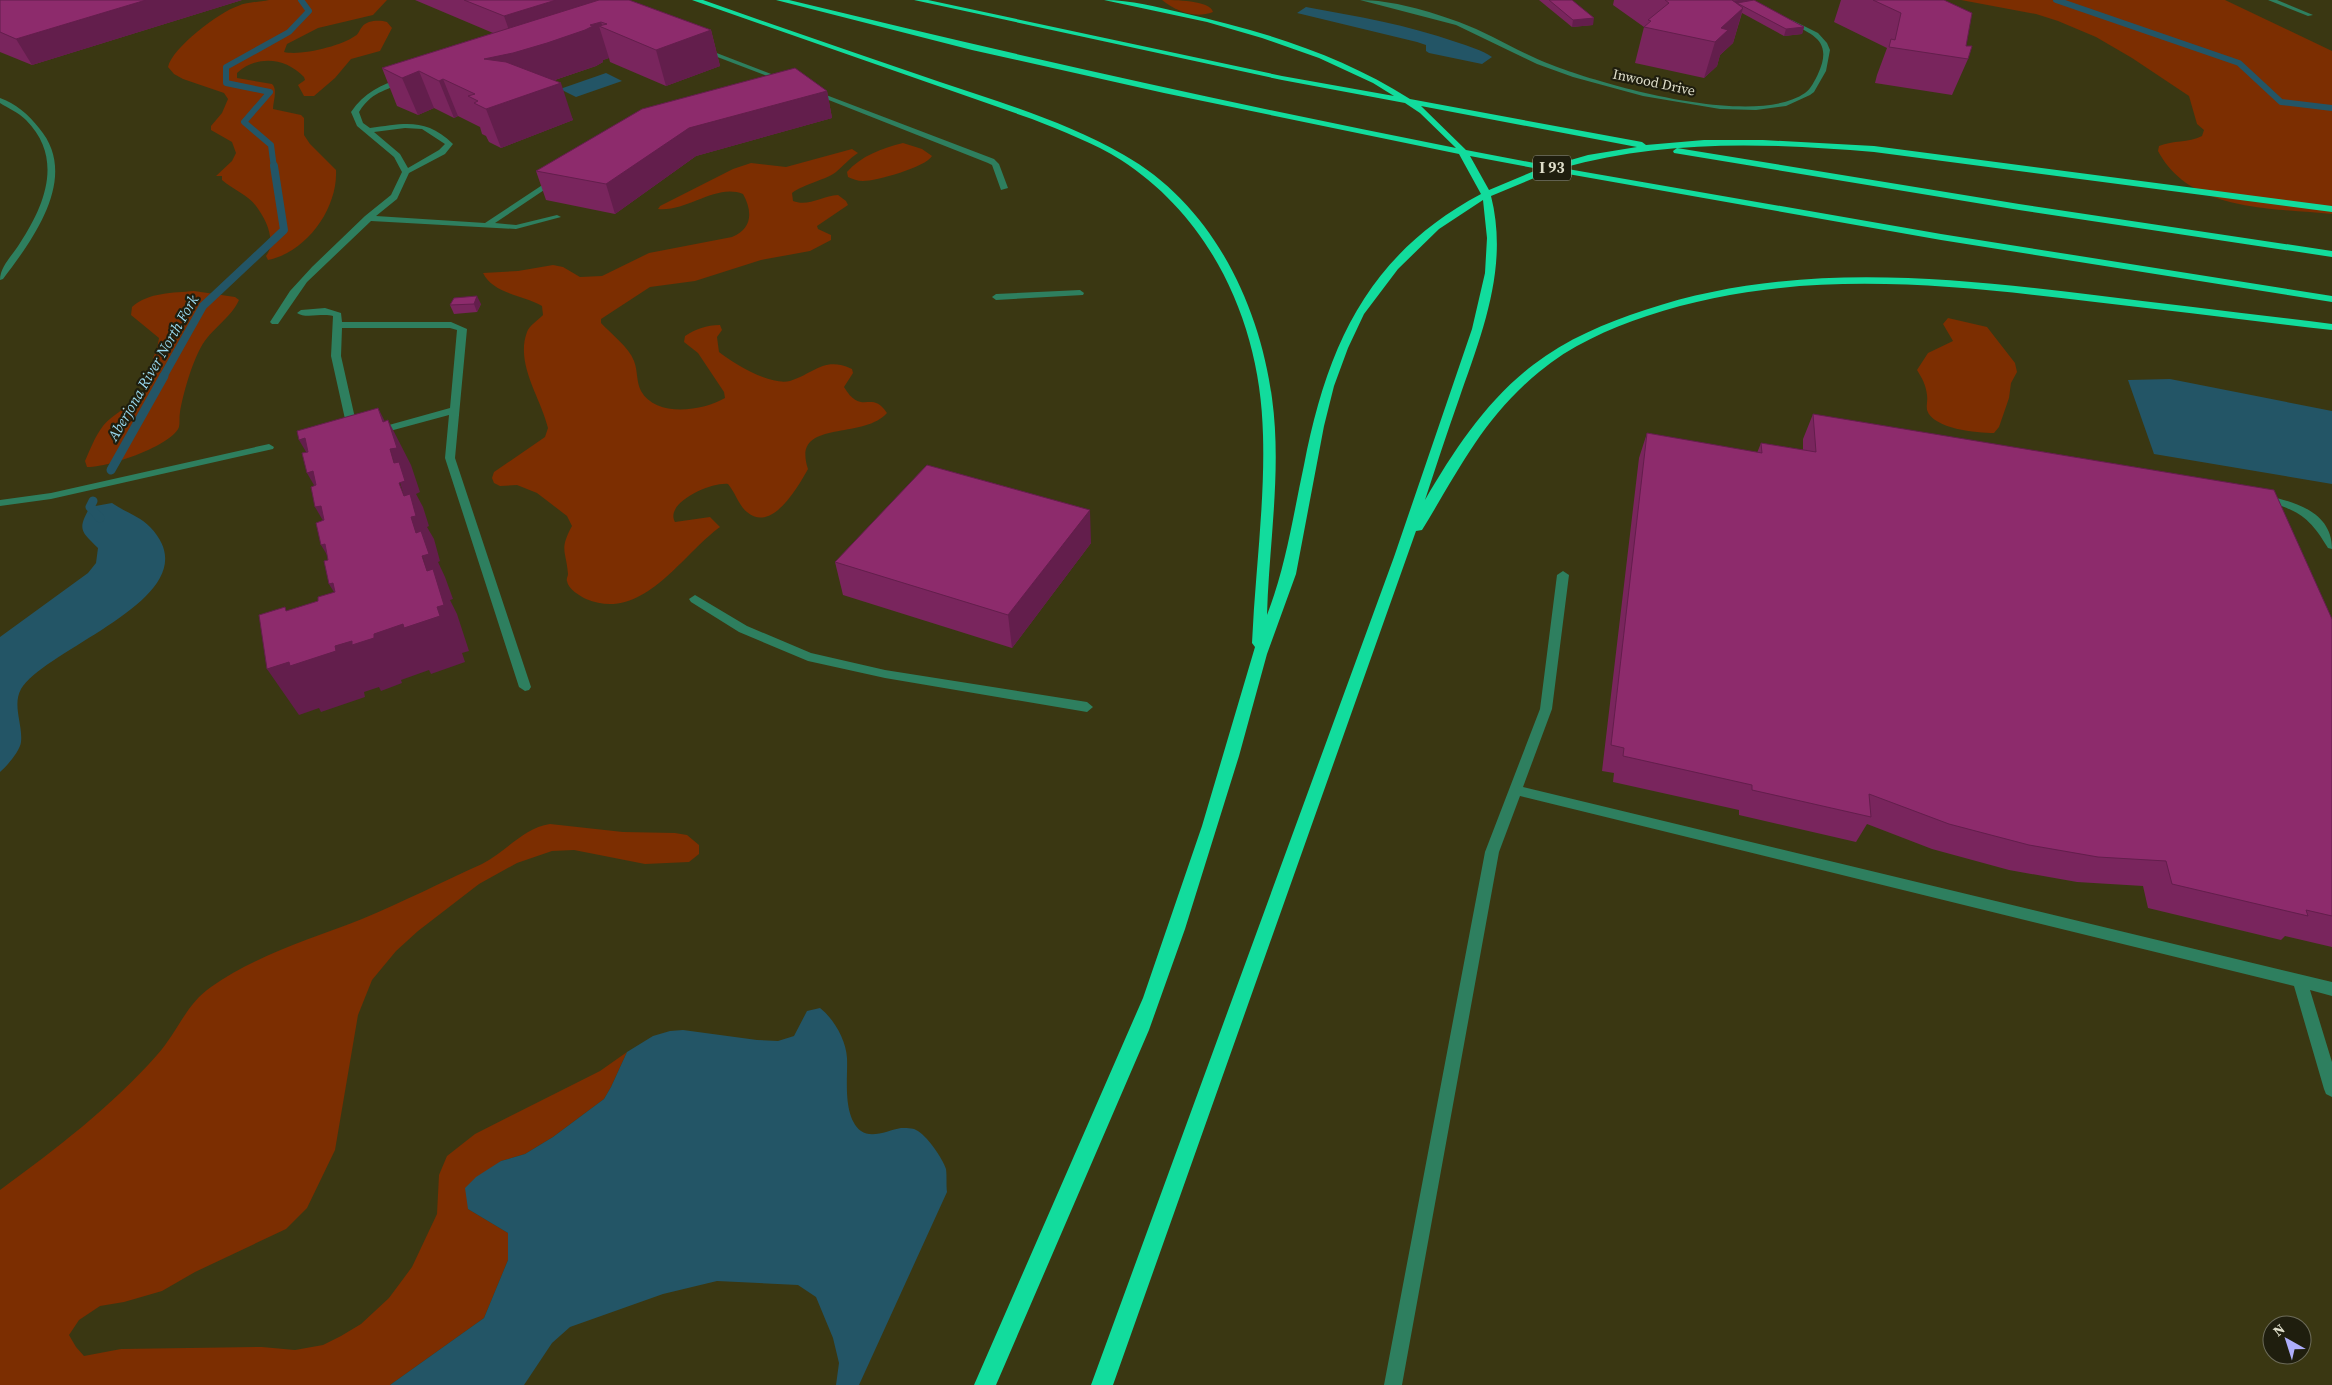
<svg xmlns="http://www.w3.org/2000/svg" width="2332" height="1385" viewBox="0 0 2332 1385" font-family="'Source Serif 4',serif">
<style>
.green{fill:#7c2e01}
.water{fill:#235566}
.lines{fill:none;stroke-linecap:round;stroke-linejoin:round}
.stream-far2{stroke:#235566;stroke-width:6}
.stream-far1{stroke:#235566;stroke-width:8}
.stream{stroke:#235566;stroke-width:9}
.minor{fill:#2e7f5f;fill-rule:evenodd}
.highway{fill:#12dc9d;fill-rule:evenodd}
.wall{fill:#79255d}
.shaded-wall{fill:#631e4c}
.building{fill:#8d2b6c;stroke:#631e4c}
.labels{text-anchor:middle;stroke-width:4.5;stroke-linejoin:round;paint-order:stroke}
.far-street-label{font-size:14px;fill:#dfdeca;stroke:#1f1e0e}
.shield{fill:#1f1e0e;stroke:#a5a492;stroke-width:1}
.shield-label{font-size:15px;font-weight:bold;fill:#dfdeca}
.far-water-label{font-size:15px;font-style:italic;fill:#99d9f0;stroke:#1f1e0e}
</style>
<rect width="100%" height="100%" fill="#3a3712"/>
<g class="green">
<path d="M269,0H387L373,15L318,28L287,44L284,52C301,56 341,46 355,36C359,34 359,30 362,27C367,20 380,20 387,22L392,28L380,51L351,59L335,78L314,96H304L298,85L305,80L304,77C285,57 257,55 237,73V78L272,84C278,90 273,101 273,109L301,115L304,118V135L310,144L336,170C338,208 307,252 268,260L266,256C277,242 266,219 256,206C248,195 232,189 222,180V176H216L232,161L236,153L232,142L211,130V126L222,113L228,99L224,93L183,79L174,74L168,67C172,48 219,12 238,6C247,2 259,2 269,0Z"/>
<path d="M1162,0C1174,0 1210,0 1213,12C1194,19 1176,11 1162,0Z"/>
<path d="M1961,0H2225L2332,51V214C2273,208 2190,212 2158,151L2159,146C2173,140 2188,143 2202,136L2204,130L2197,124L2189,96L2132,58L2096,37L2058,21L2036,14Z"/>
<path d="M903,143L922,149L932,156C926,167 876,181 863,181C857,181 853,179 848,177L847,172C861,156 882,148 903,143Z"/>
<path d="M852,149L858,153C849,159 844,165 836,172C828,179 804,184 792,193L793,201C808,207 822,196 838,195L846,201L848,205L817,226L818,229L831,235V240L810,251L761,260L695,281L650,287L601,319V323C611,334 629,347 634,361C638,371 636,381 641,391C656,418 703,411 725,398L724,392L698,353L684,342L685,336C696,329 706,325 720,325L722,330L717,337L719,352C734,364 771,386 790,381C815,373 824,356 852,369L853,373L844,387C862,417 871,389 887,413C862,441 791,418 808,469C799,485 772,534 747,512C739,506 735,492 728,484C711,482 664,503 675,522L710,517L720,527C681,555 643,623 586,599C580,596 568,589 567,581C566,579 568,576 568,574C566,550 559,550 572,526L567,516L537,493L517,485L500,486L494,483L492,478L494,472L545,437L548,428C541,398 515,364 527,332C529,326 538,320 543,315L542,306C524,295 493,294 483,273L518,271L553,265L563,267L580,277L602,276L649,253L732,237C752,229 753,212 743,194C716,183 688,212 658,209L660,206L733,169L751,163L786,167Z"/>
<path d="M194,291L235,297L239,300C231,318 211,329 201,347C192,363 183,394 180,412C179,417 180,423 179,427C172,446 106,468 87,467L85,461C90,450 95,436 103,426C117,409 169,386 153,358L157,349L159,338L131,315L132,307C149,292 173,293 194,291Z"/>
<path d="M1948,318L1987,327L2015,363L2017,372L2011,383L2009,398L1999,427L1994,433C1977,433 1933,429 1927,410C1926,405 1928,400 1927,395C1926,385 1922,378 1917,370L1928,353L1953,341L1943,324Z"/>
<path d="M550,824L623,832L675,833L687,835L699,845V854L689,862L645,864L574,850L552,851L517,863L479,884L418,931L396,951L372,980L358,1015L335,1150L307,1208L286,1229L195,1272L162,1291L124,1302L100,1306L79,1320L69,1335L76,1347L84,1356L121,1349L262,1347L295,1350L323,1345L341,1336L361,1324L389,1298L412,1267L437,1214L439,1175L447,1156L475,1134L600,1071L627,1052L611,1087L604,1099L553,1137L525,1154L501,1161L468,1209L508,1233V1260L484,1318L390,1385H0V1190C56,1149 111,1107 157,1055C177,1033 186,1004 211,987C256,955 311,939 362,919C403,902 442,882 482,864C506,852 523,828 550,824Z"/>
</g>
<g class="water">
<path d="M1306,7C1356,16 1408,25 1456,42C1468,46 1482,50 1492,57L1482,64L1429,53L1426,51V45L1417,42L1297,13Z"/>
<polygon points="606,73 622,81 576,97 560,89"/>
<polygon points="2170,379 2332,411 2332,484 2154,454 2128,380"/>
<path d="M112,503C123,511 141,517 150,527C216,595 47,646 21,689C12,705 23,725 21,742C20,751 7,766 0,772V637L88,573L96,563L98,548C81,531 77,530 90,507Z"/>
<path d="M820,1008C834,1019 846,1040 847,1058C848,1078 842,1116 861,1131C872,1139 889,1130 901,1128C905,1128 913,1128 916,1130C926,1134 943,1159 946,1169C947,1176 946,1185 947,1192L859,1385H836L839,1363L833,1338L816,1297L798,1285L717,1281L663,1294L570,1327L552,1343L524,1385H390L484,1318L508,1260V1233L468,1209L465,1188L476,1177L501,1161L525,1154L553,1137L604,1099L611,1087L627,1052L653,1036L670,1031L683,1030L757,1040L778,1041L794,1036L807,1011Z"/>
</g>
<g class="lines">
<g class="stream-far2">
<polyline points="2056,0 2239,63 2281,102 2332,108"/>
<polyline points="274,168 271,145 244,122 270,92 226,83 226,67 289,32 309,11 301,0"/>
</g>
<polyline class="stream-far1" points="163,377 203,306 284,230 274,166"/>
<g class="stream">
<polyline points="111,470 164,376"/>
<polyline points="93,501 90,507 100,518"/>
</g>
<g class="minor">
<path d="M1360,0C1392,0 1429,11 1459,22C1491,34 1520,53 1552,65C1606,86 1755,128 1805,93C1811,89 1815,80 1818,74C1833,41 1814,35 1788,22V20H1792L1818,33L1827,43L1830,50L1826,71L1814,92L1810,95L1786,106L1756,110L1720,109L1643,96L1573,77L1537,64L1456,25Z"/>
<polygon points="2268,0 2277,0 2313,15 2308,16"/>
<polygon points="701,47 787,80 788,81 783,82 699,50 699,48"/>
<path d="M403,78L408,79C389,92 374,88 359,112L363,123L370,128C404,124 425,117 453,144L445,154L409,173L397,199L376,216L485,223L556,176H559V180L495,223L516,225L557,215L561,217L516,229L371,221L307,282L278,324H272L270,322L290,291L312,267L365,216L391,195L402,172L394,157L357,126L351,112C364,93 381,84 403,78ZM405,128L422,129L445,144L439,150L408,168L400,154L374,132Z"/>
<polygon points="813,90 994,159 999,164 1008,188 1001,190 992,165 988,163 811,93 810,92"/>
<path d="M0,98C15,103 29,115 39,128C80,176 34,238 3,279L0,280C0,266 13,255 20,243C45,205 64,158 26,120C19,113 8,108 0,103Z"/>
<polygon points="1080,290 1084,293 1083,295 996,300 992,297 996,294"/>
<path d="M325,308L341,313L342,322H451L467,329L455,458L531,687L529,690L525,691L519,687L445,458L449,415L375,435L370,432L371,430L450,408L457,330L450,328H342L341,356L357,427L360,431L355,434L347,428L331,356L333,316C322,313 305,319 297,313L301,310Z"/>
<polygon points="269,444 274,447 273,449 51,499 0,506 0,500 51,493"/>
<path d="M2269,496C2298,503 2332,513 2332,549L2328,548C2310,518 2299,510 2265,501L2264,499L2265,497Z"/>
<polygon points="1563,571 1569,575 1552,709 1523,787 2332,982 2332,996 2310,990 2332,1062 2332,1097 2326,1094 2324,1089 2294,986 1520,796 1499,852 1402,1385 1384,1385 1485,852 1540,709 1557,575"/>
<polygon points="695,595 747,626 811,653 885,670 1087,702 1093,707 1087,712 885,678 808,661 739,632 691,602 689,599"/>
</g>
<g class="highway">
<path d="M692,0H703C782,28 861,55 940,82C1003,103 1066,122 1124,155C1211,204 1259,302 1272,398C1282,470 1269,543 1267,615C1286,566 1293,516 1304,465C1327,346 1368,254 1481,194L1459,154L1164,93L972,50L776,0H789C1010,54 1232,104 1456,148L1420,113L1405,103L1282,80L914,0H928L1282,76L1394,96L1373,83L1319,58L1262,38L1207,22L1104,0C1131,0 1157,7 1183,13C1263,31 1341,55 1410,99L1642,142L1646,145L1704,140H1763L1874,146L2332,206V212L1874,152C1770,143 1664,139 1562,168L1941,234L2332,296V302L1941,240L1551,171L1491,196C1509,267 1482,333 1459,399C1447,433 1436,466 1425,500C1454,450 1487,400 1533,365C1567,339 1605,323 1645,310C1791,261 1944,277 2094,295C2173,305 2253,314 2332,324V330C2253,321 2174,311 2095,302C1944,284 1794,267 1647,316C1608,329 1570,346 1539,372C1483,418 1459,470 1422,530L1416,531L1113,1385H1091L1394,557L1472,329L1485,273L1487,238L1483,200L1439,229L1398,269L1364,314L1348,348L1334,386L1324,426L1296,574L1267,654L1239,756L1185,929L1149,1030L996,1385H974L1143,998L1202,826L1255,647L1252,643C1255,574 1265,504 1263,435C1261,327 1214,220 1121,160C1094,143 1062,131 1032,119ZM1421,106L1637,147L1588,155L1550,166L1466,150ZM1470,156L1539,169L1489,190Z"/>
<polygon points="1677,148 2019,204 2332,251 2332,257 2019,210 1674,153 1673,151"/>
</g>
</g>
<g class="wall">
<polygon points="0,0 242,0 32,65 0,52"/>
<polygon points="415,0 629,0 711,30 720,66 666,86 610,62 609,58 603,60 603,62 596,66 555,80 573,120 501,148 489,142 486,136 482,134 480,127 458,116 454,118 434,108 418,115 397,106 382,68 493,33"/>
<polygon points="1539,0 1572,0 1593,25 1572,27"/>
<polygon points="1614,0 1751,0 1750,1 1804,27 1802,34 1784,36 1742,13 1733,43 1720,55 1717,66 1704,78 1635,63 1644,27 1613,5"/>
<polygon points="1841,0 1944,0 1966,46 1968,59 1952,95 1875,83 1877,75 1887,48 1834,22"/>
<polygon points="827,91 832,118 696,156 615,214 546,200 536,171"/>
<polygon points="454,298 481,304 477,312 454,314 450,305"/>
<polygon points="1813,414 2332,619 2332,947 2285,936 2281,940 2148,908 2143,886 2077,882 2009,870 1932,849 1867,824 1856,842 1739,815 1739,810 1613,782 1614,773 1602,771 1639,458 1647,433 1757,453 1761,443 1803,450 1803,439"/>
<polygon points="1091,543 1012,648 843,595 835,562"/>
</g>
<g class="shaded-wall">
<polygon points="146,0 242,0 32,65 16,39"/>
<polygon points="556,0 606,0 513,42 504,16"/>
<polygon points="1744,0 1751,0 1749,6 1737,3 1735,8 1733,1"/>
<polygon points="1743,8 1733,43 1720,55 1717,66 1704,78 1715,42 1721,28"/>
<polygon points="1594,18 1593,25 1572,27 1573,20"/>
<polygon points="601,22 603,28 599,26 609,58 603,60 603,62 596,66 525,90 484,59"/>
<polygon points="1804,27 1802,34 1784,36 1786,29"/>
<polygon points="711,30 720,66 666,86 656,50"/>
<polygon points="419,71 434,108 418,115 402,78"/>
<polygon points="443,79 458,116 454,118 439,81"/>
<polygon points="561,83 573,120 501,148 486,109"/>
<polygon points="827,91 832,118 696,156 615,214 606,184 689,128"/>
<polygon points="477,296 481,304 477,312 474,304"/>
<polygon points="378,408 394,439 388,420 411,465 420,492 416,494 423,507 429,526 427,527 434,539 440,561 438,562 445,577 453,599 450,600 457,614 469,651 462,653 465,662 431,674 429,670 401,680 402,683 381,691 379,687 364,692 365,697 321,712 319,708 299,715 267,669 335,646 374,634 437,607 416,533 404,496"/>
<polygon points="305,438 325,484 299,440"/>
<polygon points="313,471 333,518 307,473"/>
<polygon points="321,506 342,553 315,507"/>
<polygon points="1090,510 1091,543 1012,648 1008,615"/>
<polygon points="325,544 349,591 321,545"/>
<polygon points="333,583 357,630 329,584"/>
</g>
<g class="building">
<polygon points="0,0 146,0 16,39 0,32"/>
<polygon points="464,0 556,0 504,16"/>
<polygon points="599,0 629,0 711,30 656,50 599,26 607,24 601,22 590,25 593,26 585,30 547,43 513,53 484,59 506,62 561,83 486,109 474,103 478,101 468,96 475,94 443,79 439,81 419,71 402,78 382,68"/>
<polygon points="1549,0 1572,0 1594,18 1573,20"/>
<polygon points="1665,0 1732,0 1743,8 1721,28 1728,30 1715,42 1644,27 1651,21 1648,20 1669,3"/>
<polygon points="1732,0 1744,0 1734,1"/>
<polygon points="1754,0 1804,27 1786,29 1737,3"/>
<polygon points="1873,0 1944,0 1972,13 1966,46 1972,46 1968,59 1889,47 1891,39 1895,40 1901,13"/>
<polygon points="795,68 827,91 689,128 606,184 536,171 642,109"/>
<polygon points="477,296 474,304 450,305 454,298"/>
<polygon points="378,408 383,422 388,420 397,448 390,449 394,463 399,462 405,481 399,483 404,496 410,494 416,516 411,517 416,533 421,531 429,554 422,556 427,571 433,569 444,605 437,607 440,616 404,628 403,624 374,634 374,638 352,645 352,641 335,646 336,651 290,666 289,662 267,669 259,615 285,607 286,611 318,601 318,597 335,592 333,583 329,584 324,561 328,560 325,544 321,545 316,523 324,520 321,506 315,507 311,487 316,485 313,471 307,473 302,453 308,452 305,438 299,440 297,431"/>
<polygon points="1813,414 2274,490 2332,619 2332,916 2306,910 2308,916 2172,884 2166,861 2098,857 2029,845 1949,824 1869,794 1871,817 1752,790 1752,785 1623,756 1624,748 1611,745 1647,433 1762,453 1761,443 1816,452"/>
<polygon points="927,465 1090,510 1008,615 835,562"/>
</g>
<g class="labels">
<g class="far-street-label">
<text transform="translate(1654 82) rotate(12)" y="5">Inwood Drive</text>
</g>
<rect class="shield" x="1533" y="155.5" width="38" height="25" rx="4"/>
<g class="shield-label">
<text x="1552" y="173">I 93</text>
</g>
<g class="far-water-label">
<text transform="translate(153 368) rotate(-60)" y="5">Aberjona River North Fork</text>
</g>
</g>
<g transform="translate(2287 1340) rotate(321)"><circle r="24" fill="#1f1e0e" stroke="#6c6b59"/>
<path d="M0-4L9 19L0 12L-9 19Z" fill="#aeaefb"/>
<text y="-8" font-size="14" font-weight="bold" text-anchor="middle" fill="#dfdeca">N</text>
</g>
</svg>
